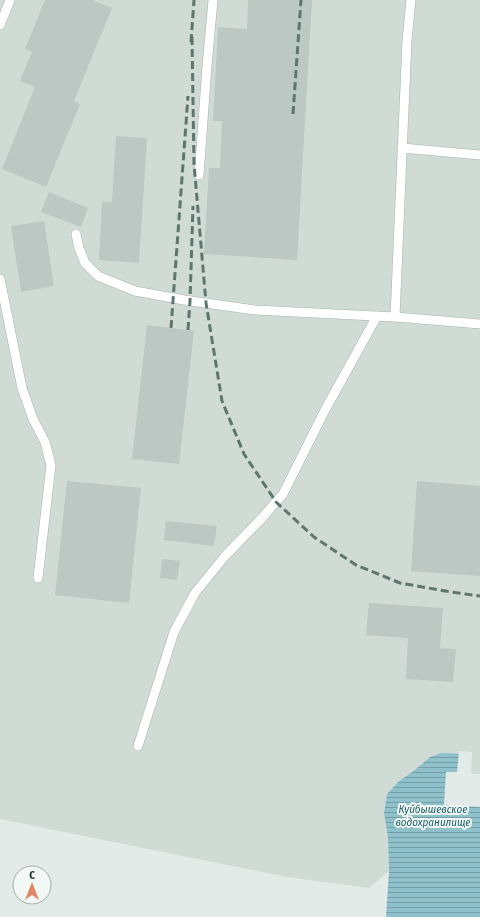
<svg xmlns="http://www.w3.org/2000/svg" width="480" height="917" viewBox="0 0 480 917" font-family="'Fira Sans Condensed',sans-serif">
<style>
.built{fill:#d0dbd6}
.water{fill:url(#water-rules)}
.pier{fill:#e2ebe7}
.building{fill:#bbc8c3}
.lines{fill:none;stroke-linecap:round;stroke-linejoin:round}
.service-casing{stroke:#a5b2ae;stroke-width:10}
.service{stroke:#fff;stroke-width:9}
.rail{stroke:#5e7670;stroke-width:3;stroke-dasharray:8 4;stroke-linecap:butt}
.labels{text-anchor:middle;stroke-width:4;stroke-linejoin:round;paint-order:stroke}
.water-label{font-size:11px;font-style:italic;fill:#236371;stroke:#f2f8f5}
</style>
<defs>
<pattern id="water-rules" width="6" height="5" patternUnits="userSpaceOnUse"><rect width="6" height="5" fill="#8fc1cb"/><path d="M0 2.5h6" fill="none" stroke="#759ea6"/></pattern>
</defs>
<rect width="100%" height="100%" fill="#e2ebe7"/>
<polygon class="built" points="0,0 480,0 480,774 470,773 430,757 416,769 398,782 387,794 384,812 388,838 389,871 369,888 287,877 0,819"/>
<polygon class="water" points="441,753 471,754 471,773 480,774 480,917 386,917 389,871 388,838 384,813 387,794 398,782 416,769 430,757"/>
<polygon class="pier" points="459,751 472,752 471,773 480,774 480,807 444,805 446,772 457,772"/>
<g class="building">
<polygon points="45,0 94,0 94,1 112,8 74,101 80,104 46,187 2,169 35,87 20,81 32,52 25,49"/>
<polygon points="248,0 312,0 297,260 204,254 209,168 220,168 222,121 213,121 218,27 247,29"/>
<polygon points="116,136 147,138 139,263 99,260 102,202 112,202"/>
<polygon points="49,192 88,208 81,227 41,212"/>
<polygon points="44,221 54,286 21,292 11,226"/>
<polygon points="147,325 194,331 179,464 132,459"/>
<polygon points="67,481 141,488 129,603 55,595"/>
<polygon points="417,481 480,486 480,576 411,571"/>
<polygon points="166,521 217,526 214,546 164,540"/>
<polygon points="162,559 180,561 177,580 160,578"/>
<polygon points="369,603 443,608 440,648 456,649 453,682 406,679 408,638 366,635"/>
</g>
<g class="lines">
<defs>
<g id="service">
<polyline points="0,25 10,0"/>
<polyline points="402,148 480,155"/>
<polyline points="199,175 207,66 213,0"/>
<polyline points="76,234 79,248 85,263 98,276 135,291 184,300 255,310 395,317 407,40 411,0"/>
<polyline points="0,279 22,388 33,419 45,442 51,465 38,578"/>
<polyline points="395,317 480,324"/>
<polyline points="138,746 174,632 195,593 225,556 261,519 283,494 325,410 377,316"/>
</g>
</defs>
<use href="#service" class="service-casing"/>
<use href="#service" class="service"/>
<g class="rail">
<polyline points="192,37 194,164 206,303 222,401 244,454 276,502 314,537 356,565 400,583 451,592 480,596"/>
<polyline points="191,42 194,0"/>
<polyline points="293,114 301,0"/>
<polyline points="171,328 188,96"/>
<polyline points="188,330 190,301 193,206"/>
</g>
</g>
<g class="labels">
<g class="water-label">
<text x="433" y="813">Куйбышевское<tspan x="433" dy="13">водохранилище</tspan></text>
</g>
</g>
<g transform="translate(32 885)"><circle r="19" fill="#f2f8f5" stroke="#a0aca8"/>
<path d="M0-3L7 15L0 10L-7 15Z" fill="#e58765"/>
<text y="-6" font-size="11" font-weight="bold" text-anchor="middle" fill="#243a34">С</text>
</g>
</svg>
